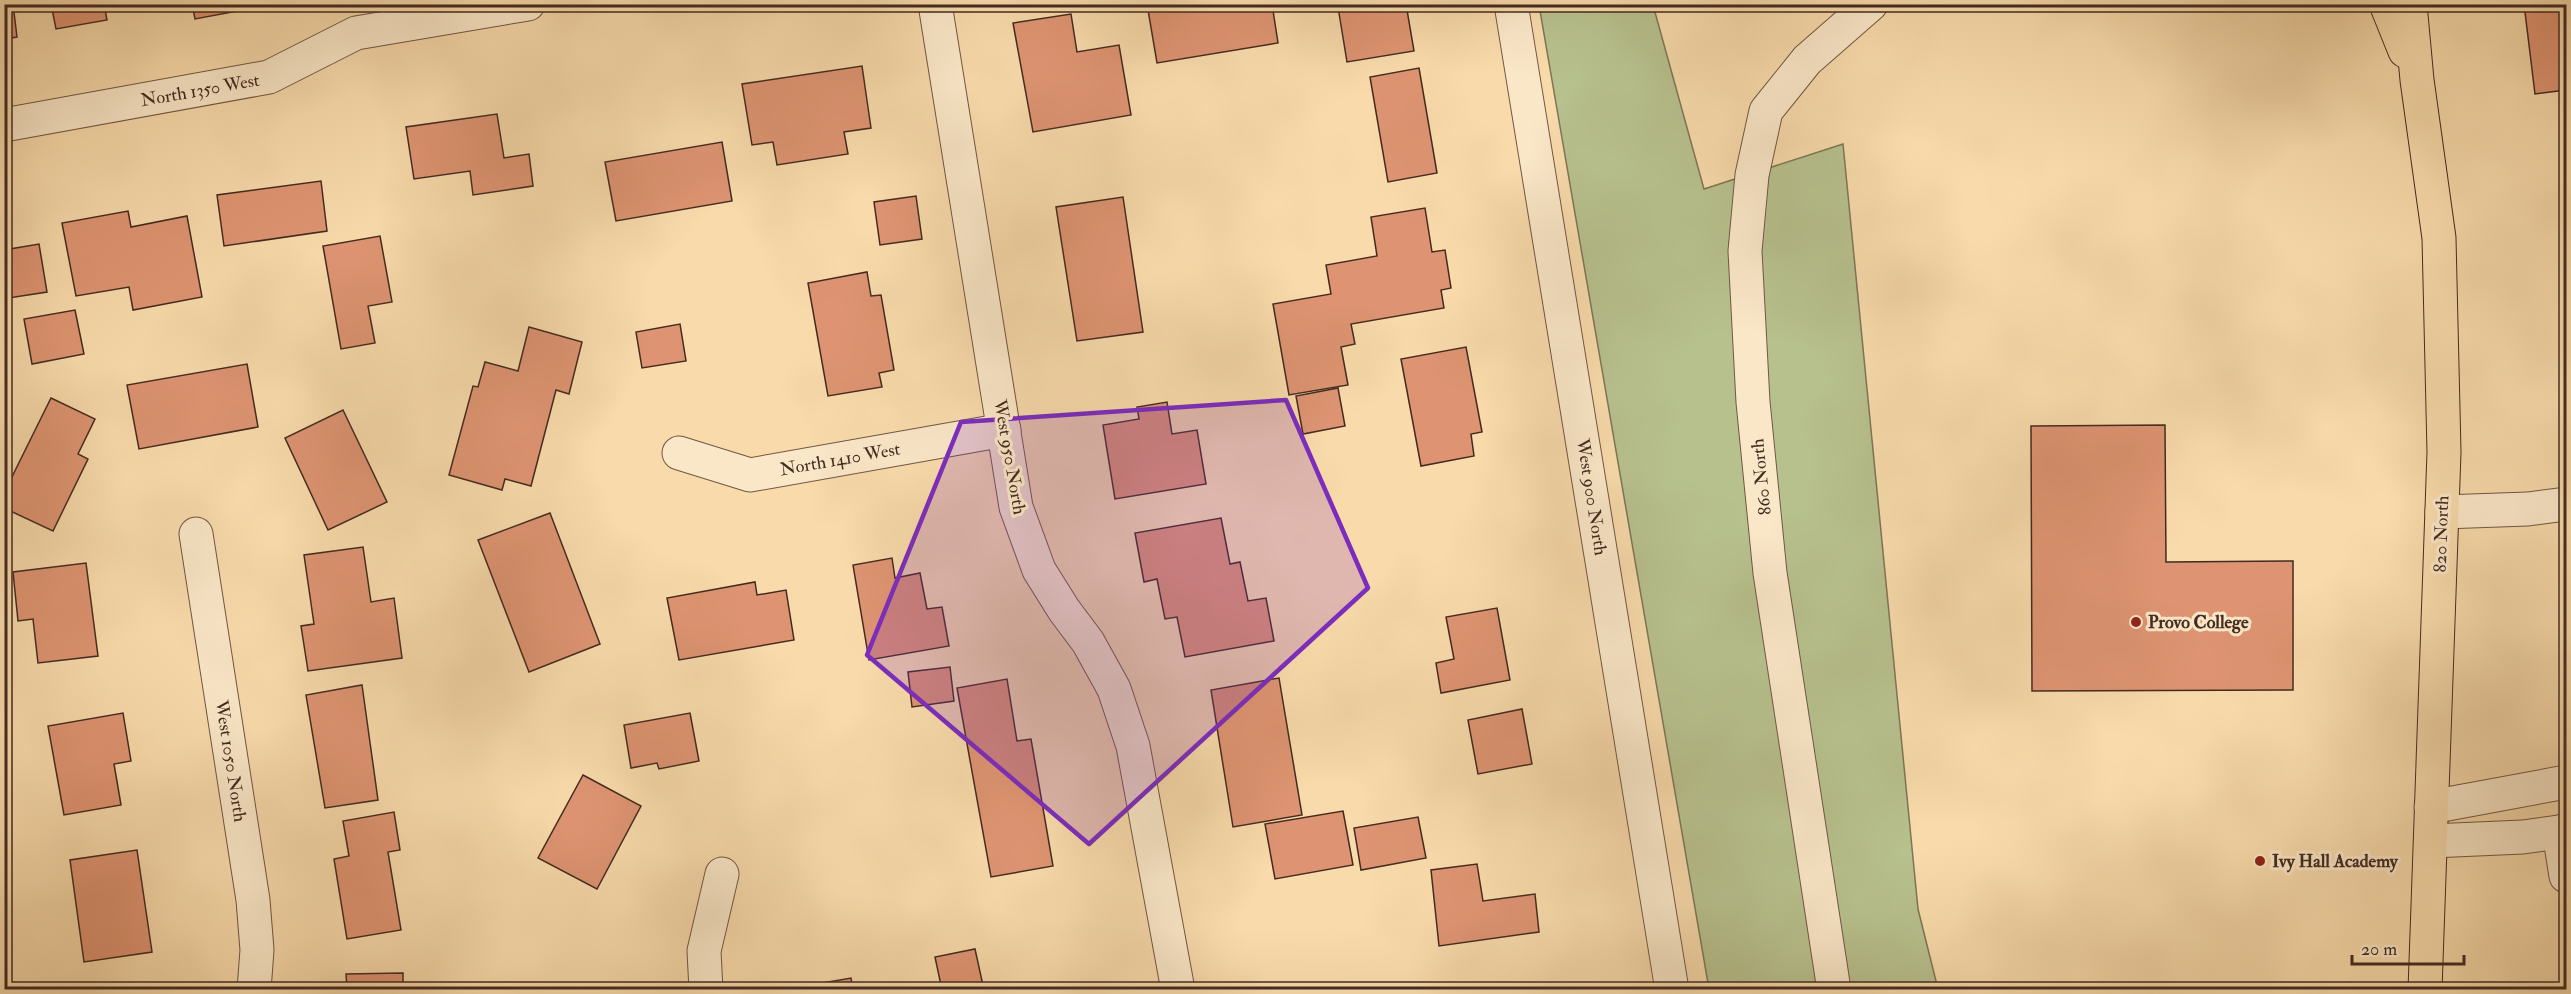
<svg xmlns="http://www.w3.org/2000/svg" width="2571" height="994" viewBox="0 0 2571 994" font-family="'IM FELL Double Pica',serif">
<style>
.green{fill:#b7c18e;stroke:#7d7657;stroke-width:1.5}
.building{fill:#de9472;stroke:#432b20;stroke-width:1.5}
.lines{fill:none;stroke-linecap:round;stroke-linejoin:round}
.minor-casing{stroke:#705743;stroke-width:35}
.major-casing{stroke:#432b20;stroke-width:35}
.minor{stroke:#fae7c8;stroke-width:33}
.major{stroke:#f8daab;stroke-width:33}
.marked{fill:#7b2cbf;fill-opacity:0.2;stroke:#7b2cbf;stroke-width:4.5;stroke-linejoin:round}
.poi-dot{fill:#8f2418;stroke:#fae7c8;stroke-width:2}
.labels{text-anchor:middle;stroke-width:6;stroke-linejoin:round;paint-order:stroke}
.street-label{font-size:18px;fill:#432b20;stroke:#fae7c8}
.poi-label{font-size:18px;font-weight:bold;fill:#432b20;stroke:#fae7c8;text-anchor:start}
</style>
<rect width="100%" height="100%" fill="#f8daab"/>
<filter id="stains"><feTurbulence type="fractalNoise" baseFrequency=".00333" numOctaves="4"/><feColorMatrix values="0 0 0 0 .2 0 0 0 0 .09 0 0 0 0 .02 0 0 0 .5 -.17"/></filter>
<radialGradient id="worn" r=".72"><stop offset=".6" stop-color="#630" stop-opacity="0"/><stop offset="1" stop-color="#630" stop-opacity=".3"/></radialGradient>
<polygon class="green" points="1539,5 1653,5 1704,189 1843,144 1918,909 1938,989 1709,989"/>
<g class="building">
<polygon points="4,4 13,4 17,37 4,39"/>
<polygon points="51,4 104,4 107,20 56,29"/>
<polygon points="192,4 253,4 254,8 195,19"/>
<polygon points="1147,4 1272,4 1278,43 1157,63"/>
<polygon points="1315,4 1406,4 1414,51 1347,62 1338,7 1316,11"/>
<polygon points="2524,4 2566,4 2566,90 2535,94"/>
<polygon points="1071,14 1077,52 1119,45 1131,115 1033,132 1013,23"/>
<polygon points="862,66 871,128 844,132 848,154 777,165 773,142 752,145 742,84"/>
<polygon points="1419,68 1437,173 1388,182 1370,77"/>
<polygon points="497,114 504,158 529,154 533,186 473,195 470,171 414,179 406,127"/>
<polygon points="722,142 732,201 616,221 605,162"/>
<polygon points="321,181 327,231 224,246 217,195"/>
<polygon points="916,196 922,239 880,245 874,202"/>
<polygon points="1123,197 1143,332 1077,341 1056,207"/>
<polygon points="1425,208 1432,252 1445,250 1451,288 1441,290 1444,308 1351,324 1355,344 1341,347 1348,385 1289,395 1273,304 1331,294 1326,265 1377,256 1371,217"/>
<polygon points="128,211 131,227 187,216 202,297 133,310 129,287 76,296 62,223"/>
<polygon points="380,236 392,302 368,306 375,343 341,349 323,246"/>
<polygon points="39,244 47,292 8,298 10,307 4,308 4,250"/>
<polygon points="867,272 871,296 881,295 894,370 879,373 882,387 828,396 808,283"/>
<polygon points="75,310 84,354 32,364 24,319"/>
<polygon points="680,324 686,361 642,368 636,332"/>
<polygon points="529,327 582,342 569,394 556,390 531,486 505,479 502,490 449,475 473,386 478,387 485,362 518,371"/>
<polygon points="1466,347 1482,432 1471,434 1474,456 1421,466 1401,359"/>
<polygon points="247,364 258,427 139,449 127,385"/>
<polygon points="1338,388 1345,426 1303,434 1296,396"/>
<polygon points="51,398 95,419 78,454 88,459 53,531 4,508 4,493"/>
<polygon points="1167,402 1172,434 1197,430 1206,484 1115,499 1103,425 1139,419 1137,407"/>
<polygon points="343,410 387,502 328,530 285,438"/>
<polygon points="2165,425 2166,562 2293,561 2293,690 2032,691 2031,426"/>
<polygon points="550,513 600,644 529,672 478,540"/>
<polygon points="1221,518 1230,564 1240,562 1248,601 1266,598 1274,641 1185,657 1177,617 1165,619 1157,579 1144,582 1135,533"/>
<polygon points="363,547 371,602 394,598 402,658 308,671 301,626 314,624 304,555"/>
<polygon points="892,558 895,578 920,573 927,609 942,607 949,646 869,660 853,565"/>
<polygon points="86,563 98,656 38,663 33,619 18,621 13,572"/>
<polygon points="755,582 757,595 786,590 794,640 679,660 667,598"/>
<polygon points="1497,608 1510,680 1441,693 1436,663 1454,659 1446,617"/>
<polygon points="950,667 954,701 912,707 908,672"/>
<polygon points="1279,678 1302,815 1233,827 1211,690"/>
<polygon points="1007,679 1017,741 1031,739 1053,866 991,877 957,688"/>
<polygon points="362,685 378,800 325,808 306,695"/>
<polygon points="1522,709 1532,764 1478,774 1468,720"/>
<polygon points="123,713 131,761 114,764 121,805 64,815 48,726"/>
<polygon points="690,713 699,761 659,769 657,763 631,768 624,725"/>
<polygon points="583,775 641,806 597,889 538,858"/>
<polygon points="1343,811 1353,865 1275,879 1265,824"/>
<polygon points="394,812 400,850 388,852 401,930 347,939 334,859 349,856 343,821"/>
<polygon points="1418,817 1426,858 1361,870 1354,828"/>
<polygon points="137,850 152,952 84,962 70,860"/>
<polygon points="1477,864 1483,901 1535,894 1539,932 1439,946 1431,870"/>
<polygon points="975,949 984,990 942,990 935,957"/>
<polygon points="403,973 403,990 347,990 346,974"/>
<polygon points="851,978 853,990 793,990 792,988"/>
</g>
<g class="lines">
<defs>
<g id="minor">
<polyline points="935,4 1016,507 1039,570 1064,610 1088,642 1114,689 1133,746 1178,990"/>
<polyline points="1511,4 1672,990"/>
<polyline points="4,125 269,77 356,33 528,4"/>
<polyline points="679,453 750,475 1004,430"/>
<polyline points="2442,512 2528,509 2566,504"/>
<polyline points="196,534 253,900 257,950 254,990"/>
<polyline points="2431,807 2566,782"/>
<polyline points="2559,832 2566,876"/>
<polyline points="2431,841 2523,837 2566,831"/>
<polyline points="706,990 704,951 722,874"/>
<polyline points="1834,990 1770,573 1753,402 1745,251 1752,175 1766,111 1807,60 1871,4"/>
</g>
<g id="major">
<polyline points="2386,4 2405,51"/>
<polyline points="2410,4 2417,80 2439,238 2444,452 2425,990"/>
</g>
</defs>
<use href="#minor" class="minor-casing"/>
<use href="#major" class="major-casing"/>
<use href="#minor" class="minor"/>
<use href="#major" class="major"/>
</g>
<path class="marked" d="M1286,400L1368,588L1089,844L867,655L961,422Z"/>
<g class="poi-dot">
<circle cx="2136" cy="622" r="6"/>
<circle cx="2260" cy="861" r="6"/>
</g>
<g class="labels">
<g class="street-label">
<text transform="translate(200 90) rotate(-10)" y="6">North 1350 West</text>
<text transform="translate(1010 457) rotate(80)" y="6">West 950 North</text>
<text transform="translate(840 459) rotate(-10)" y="6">North 1410 West</text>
<text transform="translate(1761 477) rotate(-96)" y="6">860 North</text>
<text transform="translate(1592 497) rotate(81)" y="6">West 900 North</text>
<text transform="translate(2441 534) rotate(-88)" y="6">820 North</text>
<text transform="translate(231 761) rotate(81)" y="6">West 1050 North</text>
</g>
<g class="poi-label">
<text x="2148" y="628">Provo College</text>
<text x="2272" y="867">Ivy Hall Academy</text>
</g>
</g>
<rect width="2571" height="994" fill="none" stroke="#f8daab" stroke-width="24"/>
<rect x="6" y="6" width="2559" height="982" fill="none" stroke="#432b20" stroke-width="3"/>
<rect x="12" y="12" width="2547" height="970" fill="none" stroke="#432b20" stroke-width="1.5"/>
<path d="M2352 955v9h112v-9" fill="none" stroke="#432b20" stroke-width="3"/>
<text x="2361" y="955" font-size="18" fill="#432b20" stroke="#fae7c8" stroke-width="4.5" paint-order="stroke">20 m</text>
<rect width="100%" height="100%" filter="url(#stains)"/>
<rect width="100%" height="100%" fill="url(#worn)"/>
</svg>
